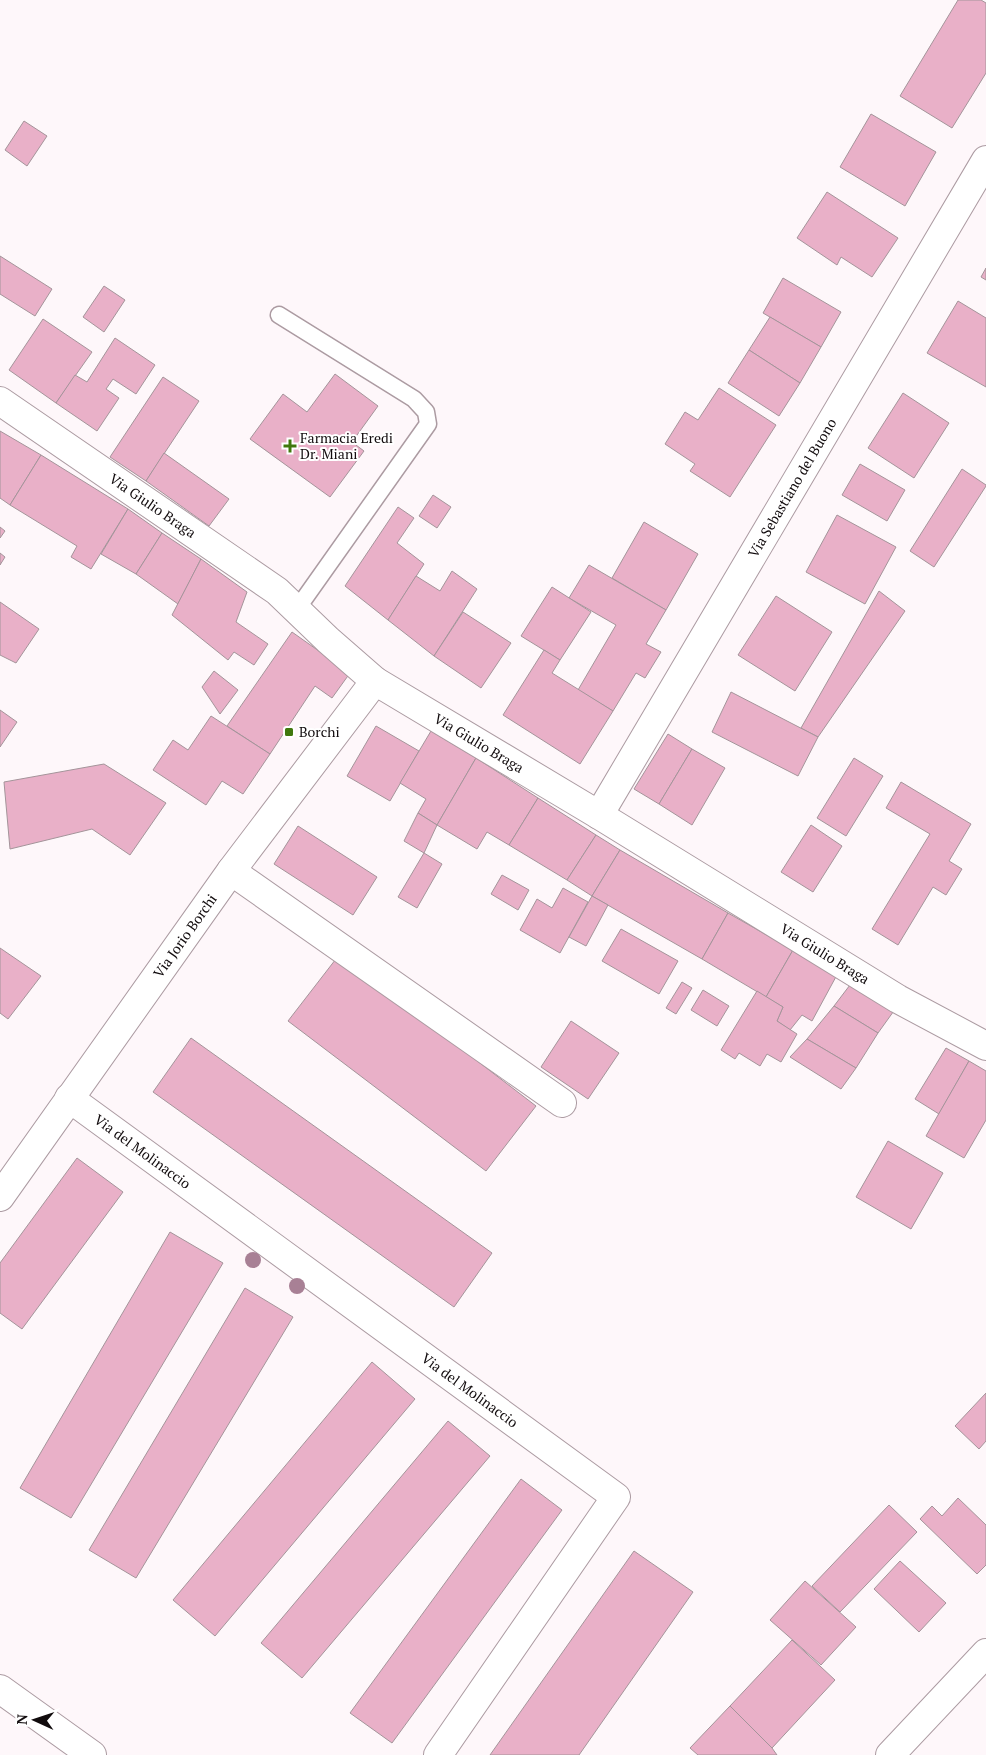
<svg xmlns="http://www.w3.org/2000/svg" width="986" height="1755" viewBox="0 0 986 1755" font-family="'PT Serif',serif">
<style>
.building{fill:#e9b0c8;stroke:#a4949a}
.lines{fill:none;stroke-linecap:round;stroke-linejoin:round}
.lane-casing{stroke:#ac9ba2;stroke-width:19}
.street-casing{stroke:#ac9ba2;stroke-width:30}
.lane{stroke:#fff;stroke-width:16}
.street{stroke:#fff;stroke-width:28}
.tree{fill:#a88095}
.poi-dot{fill:#40780d;stroke:#fff;stroke-width:2}
.labels{text-anchor:middle;stroke-width:4;stroke-linejoin:round;paint-order:stroke}
.poi-label{font-size:14px;fill:#110b0d;stroke:#fff;text-anchor:start}
.street-label{font-size:14px;fill:#110b0d;stroke:#fff}
</style>
<rect width="100%" height="100%" fill="#fef7fa"/>
<g class="building">
<polygon points="958,0 981,0 986,3 986,73 952,128 900,96"/>
<polygon points="871,114 936,152 905,206 840,167"/>
<polygon points="24,121 47,136 27,166 5,150"/>
<polygon points="827,192 898,238 872,277 841,257 837,265 797,238"/>
<polygon points="0,256 52,289 35,316 0,294"/>
<polygon points="986,268 986,280 981,277"/>
<polygon points="783,278 841,312 821,347 763,313"/>
<polygon points="104,286 125,300 104,332 83,317"/>
<polygon points="958,301 986,318 986,387 927,353"/>
<polygon points="770,317 821,347 800,383 749,350"/>
<polygon points="43,319 92,352 56,403 9,370"/>
<polygon points="115,338 155,365 136,394 113,379 106,389 119,398 97,431 56,403 75,375 87,382"/>
<polygon points="749,350 800,383 779,416 728,383"/>
<polygon points="335,374 378,406 352,442 364,451 330,497 250,439 283,394 307,412"/>
<polygon points="163,377 199,401 146,481 110,457"/>
<polygon points="719,388 776,425 730,497 690,471 695,464 665,444 685,412 698,420"/>
<polygon points="903,393 949,423 914,478 868,448"/>
<polygon points="0,431 41,455 10,505 0,498"/>
<polygon points="164,453 229,499 209,526 146,481"/>
<polygon points="41,455 128,509 91,569 71,557 77,546 10,505"/>
<polygon points="860,464 905,490 887,521 842,495"/>
<polygon points="962,469 986,485 986,486 934,567 910,551"/>
<polygon points="433,495 451,507 437,528 419,516"/>
<polygon points="398,507 414,518 397,543 424,564 388,620 345,586"/>
<polygon points="128,509 162,533 136,574 101,554"/>
<polygon points="837,515 896,547 865,604 806,572"/>
<polygon points="644,522 698,554 666,610 612,578"/>
<polygon points="0,527 5,531 0,538"/>
<polygon points="162,533 201,559 178,604 136,574"/>
<polygon points="0,553 5,557 0,565"/>
<polygon points="201,559 247,592 236,622 268,644 254,665 234,652 228,660 172,615"/>
<polygon points="589,565 666,610 646,644 661,652 645,678 636,673 613,711 578,690 616,625 569,598"/>
<polygon points="452,571 477,589 434,656 388,620 416,576 440,591"/>
<polygon points="552,587 591,612 560,660 521,636"/>
<polygon points="879,591 905,611 818,737 801,728"/>
<polygon points="776,596 832,632 795,691 738,655"/>
<polygon points="0,602 39,629 16,663 0,655"/>
<polygon points="463,612 511,643 481,688 434,656"/>
<polygon points="292,632 350,673 332,698 315,686 270,754 227,726"/>
<polygon points="544,650 560,660 552,673 613,711 580,764 503,715"/>
<polygon points="214,671 238,690 220,714 202,687"/>
<polygon points="731,692 818,737 798,776 712,732"/>
<polygon points="0,710 17,722 0,747"/>
<polygon points="211,716 270,754 243,794 222,781 206,805 153,770 173,740 188,750"/>
<polygon points="376,726 419,751 390,801 347,776"/>
<polygon points="431,731 476,758 437,825 418,813 426,799 400,783"/>
<polygon points="668,734 692,749 659,804 634,789"/>
<polygon points="692,749 725,768 692,825 659,804"/>
<polygon points="476,758 538,798 509,845 487,832 477,849 437,825"/>
<polygon points="854,758 883,776 846,836 817,818"/>
<polygon points="104,764 166,803 130,855 92,829 10,849 4,782"/>
<polygon points="901,782 971,824 949,861 962,869 946,895 933,887 898,945 872,929 930,834 886,808"/>
<polygon points="538,798 596,835 567,880 509,845"/>
<polygon points="418,813 437,825 424,853 404,841"/>
<polygon points="811,825 842,846 813,892 781,872"/>
<polygon points="298,826 377,877 353,915 274,864"/>
<polygon points="596,835 620,850 592,896 567,880"/>
<polygon points="620,850 728,913 702,959 592,896"/>
<polygon points="424,853 442,864 417,908 398,897"/>
<polygon points="502,875 529,890 518,910 491,894"/>
<polygon points="563,888 588,902 560,953 520,930 537,899 552,908"/>
<polygon points="592,896 608,905 586,946 569,937"/>
<polygon points="728,913 793,950 766,997 702,959"/>
<polygon points="621,929 678,961 659,994 602,961"/>
<polygon points="0,948 41,976 8,1019 0,1013"/>
<polygon points="793,950 838,973 812,1021 802,1015 790,1030 777,1021 783,1007 766,997"/>
<polygon points="339,955 536,1106 486,1171 288,1021"/>
<polygon points="853,981 896,1008 878,1033 834,1006"/>
<polygon points="682,982 692,988 676,1014 666,1008"/>
<polygon points="703,990 729,1006 717,1026 691,1010"/>
<polygon points="757,991 783,1007 777,1021 797,1034 781,1062 767,1054 760,1066 739,1053 735,1059 721,1050"/>
<polygon points="834,1006 878,1033 856,1068 807,1039"/>
<polygon points="571,1021 619,1053 588,1099 541,1067"/>
<polygon points="191,1038 492,1253 454,1307 153,1092"/>
<polygon points="807,1039 856,1068 841,1089 790,1057"/>
<polygon points="946,1048 969,1061 939,1114 915,1099"/>
<polygon points="969,1061 986,1071 986,1120 964,1158 926,1136"/>
<polygon points="888,1141 943,1173 911,1229 856,1197"/>
<polygon points="77,1158 123,1192 22,1329 0,1313 0,1263"/>
<polygon points="170,1232 223,1263 71,1518 20,1488"/>
<polygon points="245,1288 293,1317 136,1578 89,1550"/>
<polygon points="372,1362 415,1399 215,1636 173,1600"/>
<polygon points="986,1393 986,1441 979,1449 955,1426"/>
<polygon points="448,1421 490,1456 302,1678 261,1643"/>
<polygon points="521,1479 562,1510 392,1743 350,1713"/>
<polygon points="958,1498 986,1525 986,1565 977,1574 920,1519 932,1506 942,1516"/>
<polygon points="889,1505 917,1532 840,1612 812,1586"/>
<polygon points="634,1551 693,1592 579,1755 490,1755"/>
<polygon points="900,1561 946,1603 919,1632 874,1589"/>
<polygon points="805,1581 856,1627 821,1665 770,1620"/>
<polygon points="792,1640 835,1680 772,1748 730,1706"/>
<polygon points="730,1706 772,1748 777,1755 698,1755 690,1748"/>
</g>
<g class="lines">
<defs>
<polyline id="lane" points="279,315 414,399 426,412 428,424 297,609"/>
<g id="street">
<path id="s1" d="M0,401L277,591L328,640L375,681L599,815L898,999L986,1046"/>
<path id="s2" d="M599,815L986,160"/>
<polyline points="231,871 562,1103"/>
<path id="s3" d="M69,1098L616,1497L438,1755"/>
<path id="s4" d="M0,1197L231,871L375,681"/>
<polyline points="0,1689 92,1755"/>
<polyline points="890,1755 986,1653"/>
</g>
</defs>
<use href="#lane" class="lane-casing"/>
<use href="#street" class="street-casing"/>
<use href="#lane" class="lane"/>
<use href="#street" class="street"/>
</g>
<g class="tree">
<circle cx="253" cy="1260" r="8"/>
<circle cx="297" cy="1286" r="8"/>
</g>
<g class="poi-dot">
<path d="M287.5 438.5h5v5h5v5h-5v5h-5v-5h-5v-5h5z"/>
<rect x="284" y="727" width="10" height="10" rx="2.5"/>
</g>
<g class="labels">
<g class="poi-label">
<text x="300" y="443">Farmacia Eredi<tspan x="300" dy="16">Dr. Miani</tspan></text>
<text x="299" y="737">Borchi</text>
</g>
<g class="street-label">
<text dy="5" stroke="none"><textPath href="#s2" startOffset="380">Via Sebastiano del Buono</textPath></text>
<text dy="5" stroke="none"><textPath href="#s1" startOffset="185">Via Giulio Braga</textPath></text>
<text dy="5" stroke="none"><textPath href="#s1" startOffset="590">Via Giulio Braga</textPath></text>
<text dy="5" stroke="none"><textPath href="#s4" startOffset="320">Via Jorio Borchi</textPath></text>
<text dy="5" stroke="none"><textPath href="#s1" startOffset="995">Via Giulio Braga</textPath></text>
<text dy="5" stroke="none"><textPath href="#s3" startOffset="91">Via del Molinaccio</textPath></text>
<text dy="5" stroke="none"><textPath href="#s3" startOffset="496">Via del Molinaccio</textPath></text>
</g>
</g>
<g transform="translate(35 1720) rotate(273)" stroke="#ffffff" stroke-width="4" paint-order="stroke">
<path d="M0-4L9 19L0 12L-9 19Z" fill="#110b0d"/>
<text y="-8" font-size="14" font-weight="bold" text-anchor="middle" fill="#110b0d">N</text>
</g>
</svg>
